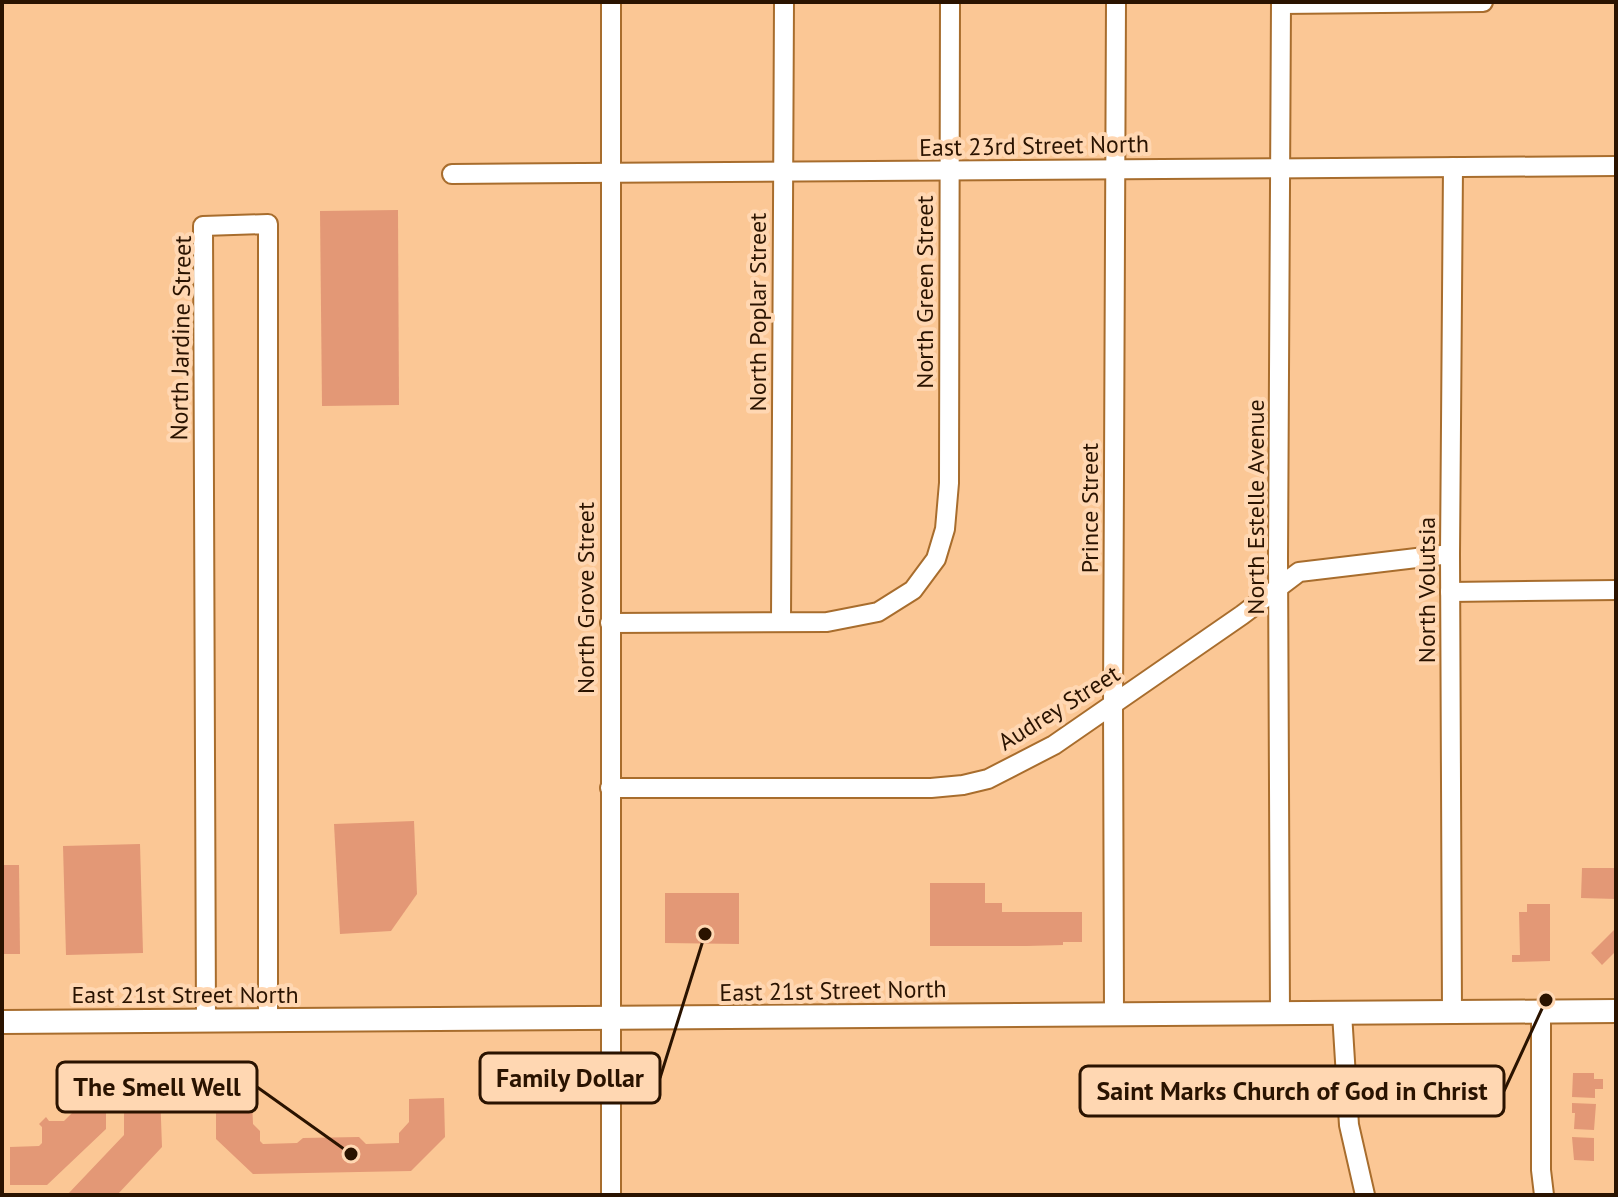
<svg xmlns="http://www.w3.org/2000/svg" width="1618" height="1197" viewBox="0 0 1618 1197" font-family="'PT Sans',sans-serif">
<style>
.building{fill:#e39876}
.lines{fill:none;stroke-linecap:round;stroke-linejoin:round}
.minor-casing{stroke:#a86d2d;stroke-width:22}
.major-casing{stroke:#a86d2d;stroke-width:26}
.minor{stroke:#fff;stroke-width:18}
.major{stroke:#fff;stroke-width:22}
.labels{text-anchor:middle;stroke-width:8;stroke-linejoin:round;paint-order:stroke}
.street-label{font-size:24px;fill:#2a1300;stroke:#ffd7b2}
.leader{fill:none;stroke:#2a1300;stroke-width:3}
.callout-dot{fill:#2a1300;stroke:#ffd7b2;stroke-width:3}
.callout{fill:#ffd7b2;stroke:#2a1300;stroke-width:3}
.callout-label{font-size:26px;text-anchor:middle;font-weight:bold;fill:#2a1300}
</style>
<rect width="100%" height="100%" fill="#fbc795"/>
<g class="building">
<polygon points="398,210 399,405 322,406 320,211"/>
<polygon points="414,821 417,894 391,931 340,934 334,824"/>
<polygon points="140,844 143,953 66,955 63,846"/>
<polygon points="2,865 19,865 20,954 2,954"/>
<polygon points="1582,868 1616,868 1616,899 1581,898"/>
<polygon points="930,883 985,883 985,903 1002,903 1002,912 1082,912 1082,942 1063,942 1063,945 1027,946 930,946"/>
<polygon points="665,893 739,893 739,944 665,943"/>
<polygon points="1527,904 1550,904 1550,961 1512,962 1512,955 1520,955 1519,912 1527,912"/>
<polygon points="1614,930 1616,932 1616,951 1602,965 1591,953"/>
<polygon points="124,1064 159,1064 162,1147 117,1195 67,1195 124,1135"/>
<polygon points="1573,1073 1594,1073 1594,1079 1603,1079 1603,1089 1595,1089 1595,1098 1572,1097"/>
<polygon points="69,1088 106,1088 106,1129 47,1185 10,1185 10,1147 39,1146 42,1143 42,1127 39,1124 46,1117 49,1121 64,1121 72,1113 69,1110"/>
<polygon points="444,1098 445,1137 411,1171 253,1174 216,1139 216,1107 222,1100 252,1100 253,1124 260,1131 260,1141 263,1144 297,1143 303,1138 359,1137 366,1144 399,1143 399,1133 409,1122 409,1099"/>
<polygon points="1572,1103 1596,1104 1594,1130 1574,1129 1575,1113 1572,1113"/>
<polygon points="1572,1137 1594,1138 1594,1161 1574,1160"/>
</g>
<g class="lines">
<defs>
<g id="minor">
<polyline points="611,2 611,1195"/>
<polyline points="1281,4 1483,2"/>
<polyline points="452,174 1616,166"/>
<polyline points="1450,592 1616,590"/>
<polyline points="781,622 784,2"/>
<polyline points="610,623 827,622 878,612 913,590 936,559 945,529 949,483 950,2"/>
<polyline points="610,788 931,788 963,785 988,779 1054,745 1242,615 1299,572 1450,554"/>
<polyline points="1452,1012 1450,554 1453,167"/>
<polyline points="1541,1012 1541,1170 1544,1195"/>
<polyline points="1280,1013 1278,559 1281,2"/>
<polyline points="1342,1013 1349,1125 1365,1195"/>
<polyline points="1114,1015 1113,704 1116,2"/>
<polyline points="206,1021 203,226 268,224 268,1020"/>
</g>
<polyline id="major" points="2,1022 1616,1011"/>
</defs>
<use href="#minor" class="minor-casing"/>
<use href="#major" class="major-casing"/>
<use href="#minor" class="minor"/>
<use href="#major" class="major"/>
</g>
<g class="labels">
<g class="street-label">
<text transform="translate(1034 146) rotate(-1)" y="8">East 23rd Street North</text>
<text transform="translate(925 292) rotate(-90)" y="8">North Green Street</text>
<text transform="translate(758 312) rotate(-90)" y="8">North Poplar Street</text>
<text transform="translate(181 338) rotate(-89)" y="8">North Jardine Street</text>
<text transform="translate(1256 507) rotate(-90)" y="8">North Estelle Avenue</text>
<text transform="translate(1090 508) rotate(-90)" y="8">Prince Street</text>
<text transform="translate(1427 590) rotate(-90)" y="8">North Volutsia</text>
<text transform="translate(586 598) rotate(-90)" y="8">North Grove Street</text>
<text transform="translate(1059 708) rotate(-32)" y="8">Audrey Street</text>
<text transform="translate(833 991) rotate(-1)" y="8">East 21st Street North</text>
<text x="185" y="1003">East 21st Street North</text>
</g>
</g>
<path class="leader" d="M705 934L660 1078M351 1154L257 1087M1546 1000L1504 1091"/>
<g class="callout-dot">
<circle cx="705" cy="934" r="8"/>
<circle cx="351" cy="1154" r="8"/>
<circle cx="1546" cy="1000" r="8"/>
</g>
<g class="callout">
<rect x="480" y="1053" width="180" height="50" rx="8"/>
<rect x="57" y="1062" width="200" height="50" rx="8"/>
<rect x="1080" y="1066" width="424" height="50" rx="8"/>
</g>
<g class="callout-label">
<text x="570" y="1087">Family Dollar</text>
<text x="157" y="1096">The Smell Well</text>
<text x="1292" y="1100">Saint Marks Church of God in Christ</text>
</g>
<rect width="1618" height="1197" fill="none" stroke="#2a1300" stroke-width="8"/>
</svg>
